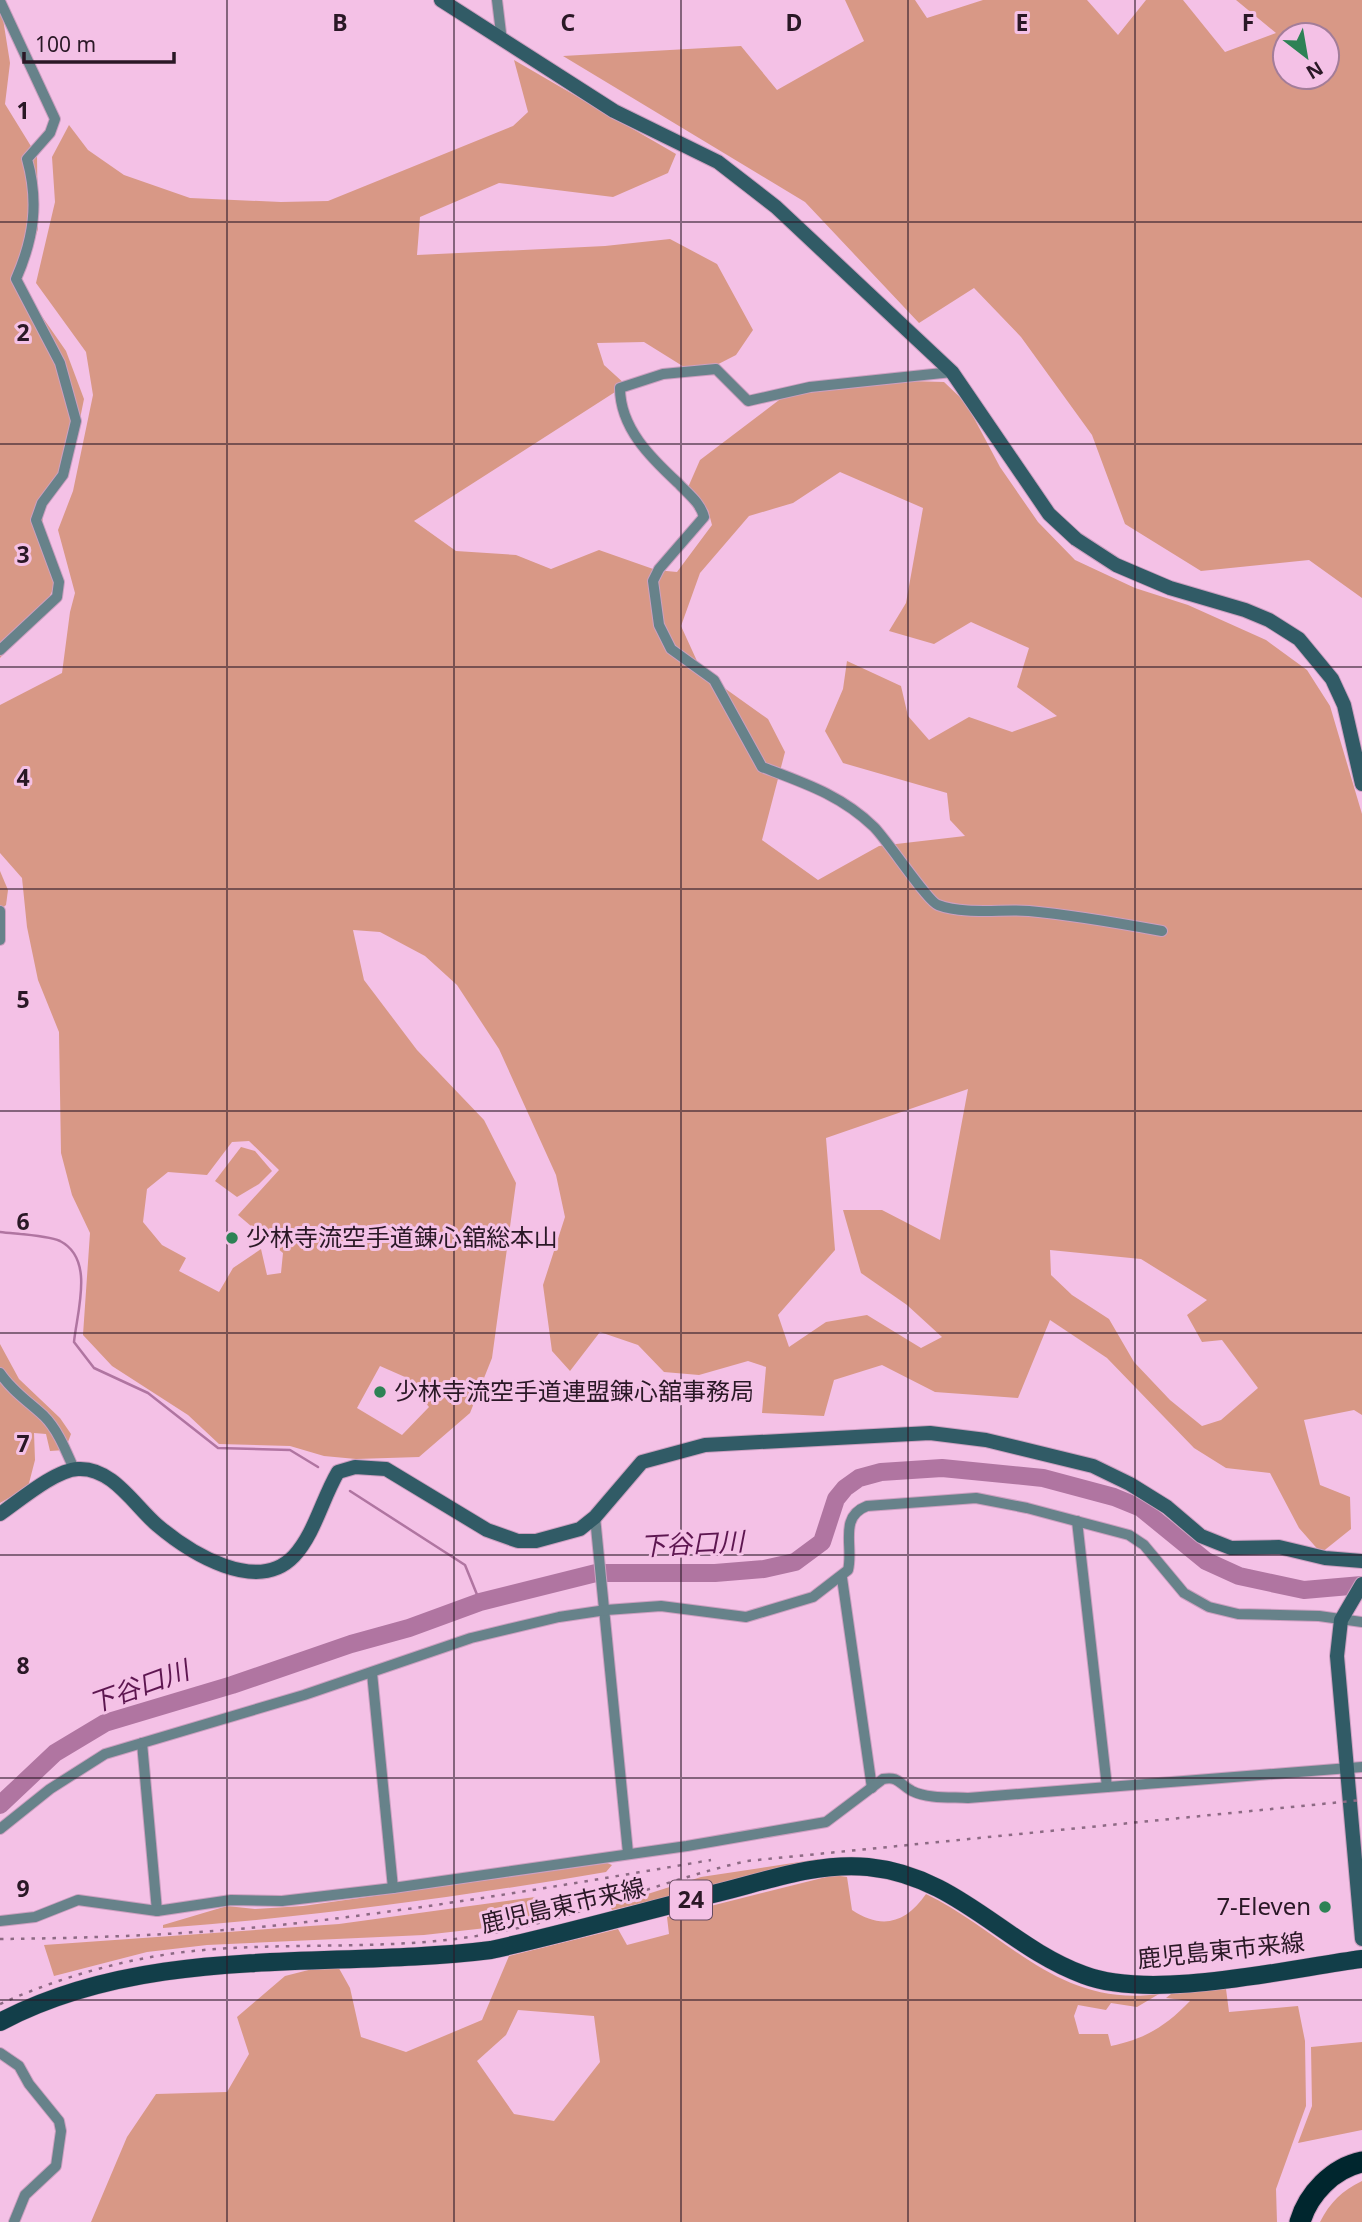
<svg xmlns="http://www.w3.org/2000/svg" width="1362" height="2222" viewBox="0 0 1362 2222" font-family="'Noto Sans','Noto Sans JP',sans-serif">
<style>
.green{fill:#d89886;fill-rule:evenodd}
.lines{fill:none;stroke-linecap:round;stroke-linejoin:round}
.stream{stroke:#b075a1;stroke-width:2.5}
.river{stroke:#b075a1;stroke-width:18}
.street-casing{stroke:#cc9fc0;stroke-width:12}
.secondary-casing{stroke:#cc9fc0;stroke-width:16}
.primary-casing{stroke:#cc9fc0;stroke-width:19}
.highway-casing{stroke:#cc9fc0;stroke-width:23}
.street{stroke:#67828a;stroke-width:10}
.secondary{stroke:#315b66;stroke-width:14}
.primary{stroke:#123e49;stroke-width:18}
.highway{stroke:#00262e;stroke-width:21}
.rail{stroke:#8d6a84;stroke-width:2.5;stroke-dasharray:3.5 7;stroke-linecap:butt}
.grid{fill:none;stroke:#2a1826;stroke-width:2;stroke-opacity:0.55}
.poi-dot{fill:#2d8255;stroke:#f4c1e6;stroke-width:2.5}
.labels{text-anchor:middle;stroke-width:6;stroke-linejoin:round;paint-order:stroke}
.shield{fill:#f4c1e6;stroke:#674b60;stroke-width:2}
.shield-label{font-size:23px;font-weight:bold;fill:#2a1826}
.poi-label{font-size:24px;fill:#2a1826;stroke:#f4c1e6;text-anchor:start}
.street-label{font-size:24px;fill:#2a1826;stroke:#f4c1e6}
.water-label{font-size:26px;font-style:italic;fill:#5d1650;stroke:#f4c1e6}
.grid-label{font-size:23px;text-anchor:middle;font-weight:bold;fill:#2a1826;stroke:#f4c1e6;stroke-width:6;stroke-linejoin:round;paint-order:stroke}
</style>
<rect width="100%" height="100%" fill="#f4c1e6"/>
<g class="green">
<polygon points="0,0 10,63 5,104 37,156 38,229 22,279 32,302 66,351 84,399 69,473 44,505 42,528 56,583 45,606 0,658"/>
<path d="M845,0H915L927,18L983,0H1087L1118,35L1146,0H1183L1225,52L1276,33L1236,0H1362V598L1309,560L1201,571L1125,524L1092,435L1021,337L974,288L919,323L805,202L563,56L741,46L777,90L864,41ZM1285,35H1327V77H1285Z"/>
<path d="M514,60L676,154L668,173L613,197L499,183L420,217L417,255L605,246L670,239L717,264L753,330L736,355L697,375L644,342L597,343L604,365L626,385L414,521L456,551L516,555L551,569L599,550L656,570L677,572L712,525L708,510L686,492L700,460L783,397L874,380L944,382L966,403L1000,467L1038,522L1075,560L1135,588L1188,605L1266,640L1307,670L1330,706L1362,814V1415L1354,1410L1304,1420L1320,1485L1350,1497L1351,1529L1321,1553L1299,1528L1270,1473L1226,1468L1194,1448L1107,1358L1050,1320L1018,1398L935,1392L882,1365L834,1380L824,1416L762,1413L766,1367L748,1361L699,1375L664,1372L638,1345L600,1332L570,1371L552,1351L543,1285L565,1217L556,1175L499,1049L457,985L425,956L380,932L353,930L364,980L417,1050L484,1120L516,1183L492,1358L470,1413L419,1457L356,1459L324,1456L290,1446L219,1444L188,1415L112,1366L83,1335L90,1233L72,1195L61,1153L59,1032L38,980L27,927L22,878L0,853V705L62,673L70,612L75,593L58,530L73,491L93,395L86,352L36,283L55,202L52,157L69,125L88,150L124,175L190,198L281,202L328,201L513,126L528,112ZM840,472L923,508L906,603L889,631L934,644L971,622L1029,648L1017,687L1057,716L1012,732L969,717L929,740L908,716L901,686L847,661L843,689L825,731L843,763L947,793L950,820L965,836L879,846L818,880L762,840L785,752L768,719L702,672L681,626L700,573L749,516L793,503ZM968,1089L940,1240L882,1210H843L861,1273L907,1305L942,1337L921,1348L867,1315L826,1322L789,1347L778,1315L835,1250L826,1138ZM249,1141L279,1170L238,1215L283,1253L281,1273L267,1275L261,1249L233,1268L219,1292L179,1271L186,1258L162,1245L143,1222L147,1189L168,1172L207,1175L232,1142ZM1050,1250L1141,1259L1207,1300L1187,1315L1202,1342L1222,1340L1258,1388L1221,1420L1202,1426L1170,1400L1134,1362L1109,1319L1072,1295L1051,1275ZM380,1366L405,1377L429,1407L402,1435L357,1408Z"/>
<polygon points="0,871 8,890 6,905 0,910"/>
<polygon points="241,1147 255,1151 272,1171 259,1184 237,1197 215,1181"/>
<polygon points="0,1344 19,1379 60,1418 71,1434 65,1450 50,1451 46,1434 34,1433 35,1460 28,1487 0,1503"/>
<polygon points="819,1859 817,1862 612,1910 610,1906 701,1877"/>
<path d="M607,1863L612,1865L606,1872C459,1897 312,1917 163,1928V1925L227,1906L255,1909L303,1906Z"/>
<path d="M834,1875L847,1877L852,1910C882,1930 906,1923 926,1894C1008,1934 1057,2008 1159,1994L1137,2007L1111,2003L1106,2010L1078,2005L1074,2016L1079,2034H1108L1111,2046C1145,2039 1166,2026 1190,2001L1166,1998L1171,1994L1226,1989L1229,2012L1298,2006L1305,2041L1306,2106L1276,2189L1277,2222H91L127,2137L156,2094L227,2092L249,2054L237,2017L285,1976L336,1963L350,1988L361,2037L406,2052L482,2020L509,1956L618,1929L627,1945L669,1934L667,1917ZM518,2010L594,2016L600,2062L554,2121L514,2114L477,2061L506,2035Z"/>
<polygon points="535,1897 540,1901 542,1912 538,1916 486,1928 424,1935 207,1945 147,1952 54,1976 44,1945 339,1924"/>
<polygon points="1362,2042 1362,2130 1298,2143 1312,2106 1311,2047"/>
<path d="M1362,2181V2222H1320C1330,2202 1342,2191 1362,2181Z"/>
</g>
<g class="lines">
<g class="stream">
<path d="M0,1232C15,1234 47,1235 60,1241C95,1259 77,1311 74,1342L94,1368L148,1393L218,1448L290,1450L318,1467"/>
<polyline points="350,1491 465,1565 480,1602"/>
</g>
<polyline class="river" points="0,1805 55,1753 105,1723 232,1685 351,1644 409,1628 480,1602 596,1573 715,1573 764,1569 795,1562 822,1542 836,1499 845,1488 859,1478 881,1472 942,1468 1043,1478 1114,1497 1141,1508 1206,1561 1239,1576 1304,1590 1362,1585"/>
<defs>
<g id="street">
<polyline points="497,0 502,41"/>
<path d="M0,1L55,119L50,133L27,159C39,202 34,238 16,279L60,363L76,421L63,475L42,503L36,520L59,582L57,597L0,650"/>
<path d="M952,372L810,387L748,401L716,369L663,374L620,388C620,428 651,458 678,483C688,494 700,502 704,517L659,569L653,581L659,625L671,649L714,680L762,767C804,783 841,795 874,827C888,841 928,902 938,905C965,915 1001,909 1029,911C1074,915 1118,923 1162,931"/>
<polyline points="0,911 0,940"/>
<path d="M0,1373C12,1391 29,1402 44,1416C58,1430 66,1451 74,1469"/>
<polyline points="595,1517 628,1853"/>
<polyline points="1077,1521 1107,1787"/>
<polyline points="842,1578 872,1788"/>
<polyline points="372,1673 393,1888"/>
<polyline points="142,1743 157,1911"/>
<path d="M0,1829L50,1789L105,1754L304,1695L471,1638L559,1617L606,1610L661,1606L746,1617L813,1597L848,1570C854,1547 838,1517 867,1506L976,1498L1027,1508L1129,1535L1144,1545L1184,1593L1209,1607L1238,1614L1319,1616L1362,1622"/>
<path d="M0,1921L35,1917L78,1900L157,1911L231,1900L282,1901L393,1888L687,1846L826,1822L883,1779C899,1776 899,1784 912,1791C928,1799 951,1797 968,1798L1362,1767"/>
<polyline points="0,2053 19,2066 29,2084 59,2121 61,2131 56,2166 25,2195 14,2222"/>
</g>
<g id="secondary">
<polyline points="441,0 614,111 718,162 776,207 952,372 1049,514 1076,539 1116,565 1170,588 1245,610 1269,620 1299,639 1332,679 1344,705 1362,784"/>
<path d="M0,1514C19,1501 55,1470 78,1469C112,1467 134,1505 157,1525C190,1553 257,1595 294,1556C315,1533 322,1499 338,1472L355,1467L386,1469L487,1530L518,1541H536L580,1529L595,1517L642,1462L705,1445L930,1433L986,1440L1093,1466L1130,1484L1167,1507L1201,1536L1231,1548L1279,1547L1325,1558L1362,1561"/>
<polyline points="1362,1584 1341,1620 1337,1656 1362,1939"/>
</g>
<path id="primary" d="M0,2022C150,1943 328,1970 491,1950C567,1933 642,1912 717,1893C766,1881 817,1862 868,1867C958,1876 1005,1946 1084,1975C1152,2001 1287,1969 1362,1959"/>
<path id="highway" d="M1300,2222C1308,2194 1333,2168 1362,2162"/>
</defs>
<use href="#street" class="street-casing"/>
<use href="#secondary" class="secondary-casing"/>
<use href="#primary" class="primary-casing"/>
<use href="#highway" class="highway-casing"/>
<use href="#street" class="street"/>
<use href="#secondary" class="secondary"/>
<use href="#primary" class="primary"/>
<use href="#highway" class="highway"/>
<g class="rail">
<path d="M0,1939C102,1938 205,1934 307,1922C443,1906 577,1883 711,1860"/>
<path d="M0,2004C58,1978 120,1960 184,1952C278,1941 375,1951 470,1937C565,1924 654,1882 747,1861L1362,1800"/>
</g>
</g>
<path class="grid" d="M227,0V2222M454,0V2222M681,0V2222M908,0V2222M1135,0V2222M0,222H1362M0,444H1362M0,667H1362M0,889H1362M0,1111H1362M0,1333H1362M0,1555H1362M0,1778H1362M0,2000H1362"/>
<g class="poi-dot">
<circle cx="232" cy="1238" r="7"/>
<circle cx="380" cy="1392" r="7"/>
<circle cx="1325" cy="1907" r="7"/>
</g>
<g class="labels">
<rect class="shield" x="670" y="1880.5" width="42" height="39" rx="5"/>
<g class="shield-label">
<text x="691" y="1908">24</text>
</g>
<g class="poi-label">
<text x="246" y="1246">少林寺流空手道錬心舘総本山</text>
<text x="394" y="1400">少林寺流空手道連盟錬心舘事務局</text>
<text x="1311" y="1915" text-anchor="end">7-Eleven</text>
</g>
<g class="street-label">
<text transform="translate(563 1906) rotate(-13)" y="8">鹿児島東市来線</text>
<text transform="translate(1221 1951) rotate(-6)" y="8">鹿児島東市来線</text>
</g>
<g class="water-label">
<text transform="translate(692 1544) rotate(-3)" y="9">下谷口川</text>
<text transform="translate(139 1687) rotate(-20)" y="9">下谷口川</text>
</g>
</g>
<g class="grid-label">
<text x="340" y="31">B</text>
<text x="568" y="31">C</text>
<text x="794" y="31">D</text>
<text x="1022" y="31">E</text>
<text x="1248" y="31">F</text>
<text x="23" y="119">1</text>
<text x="23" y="341">2</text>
<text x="23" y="563">3</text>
<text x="23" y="786">4</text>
<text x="23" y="1008">5</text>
<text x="23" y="1230">6</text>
<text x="23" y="1452">7</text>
<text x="23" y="1674">8</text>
<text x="23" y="1897">9</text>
</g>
<g transform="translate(1306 56) rotate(149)"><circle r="33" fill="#f4c1e6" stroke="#a37d99" stroke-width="2"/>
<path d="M0-5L12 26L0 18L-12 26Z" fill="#2d8255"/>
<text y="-10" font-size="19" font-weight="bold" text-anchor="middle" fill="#2a1826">N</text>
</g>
<path d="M24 52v10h150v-10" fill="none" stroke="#2a1826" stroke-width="3.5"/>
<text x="35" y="52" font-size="21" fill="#2a1826" stroke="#f4c1e6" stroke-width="5" paint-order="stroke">100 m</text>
</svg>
